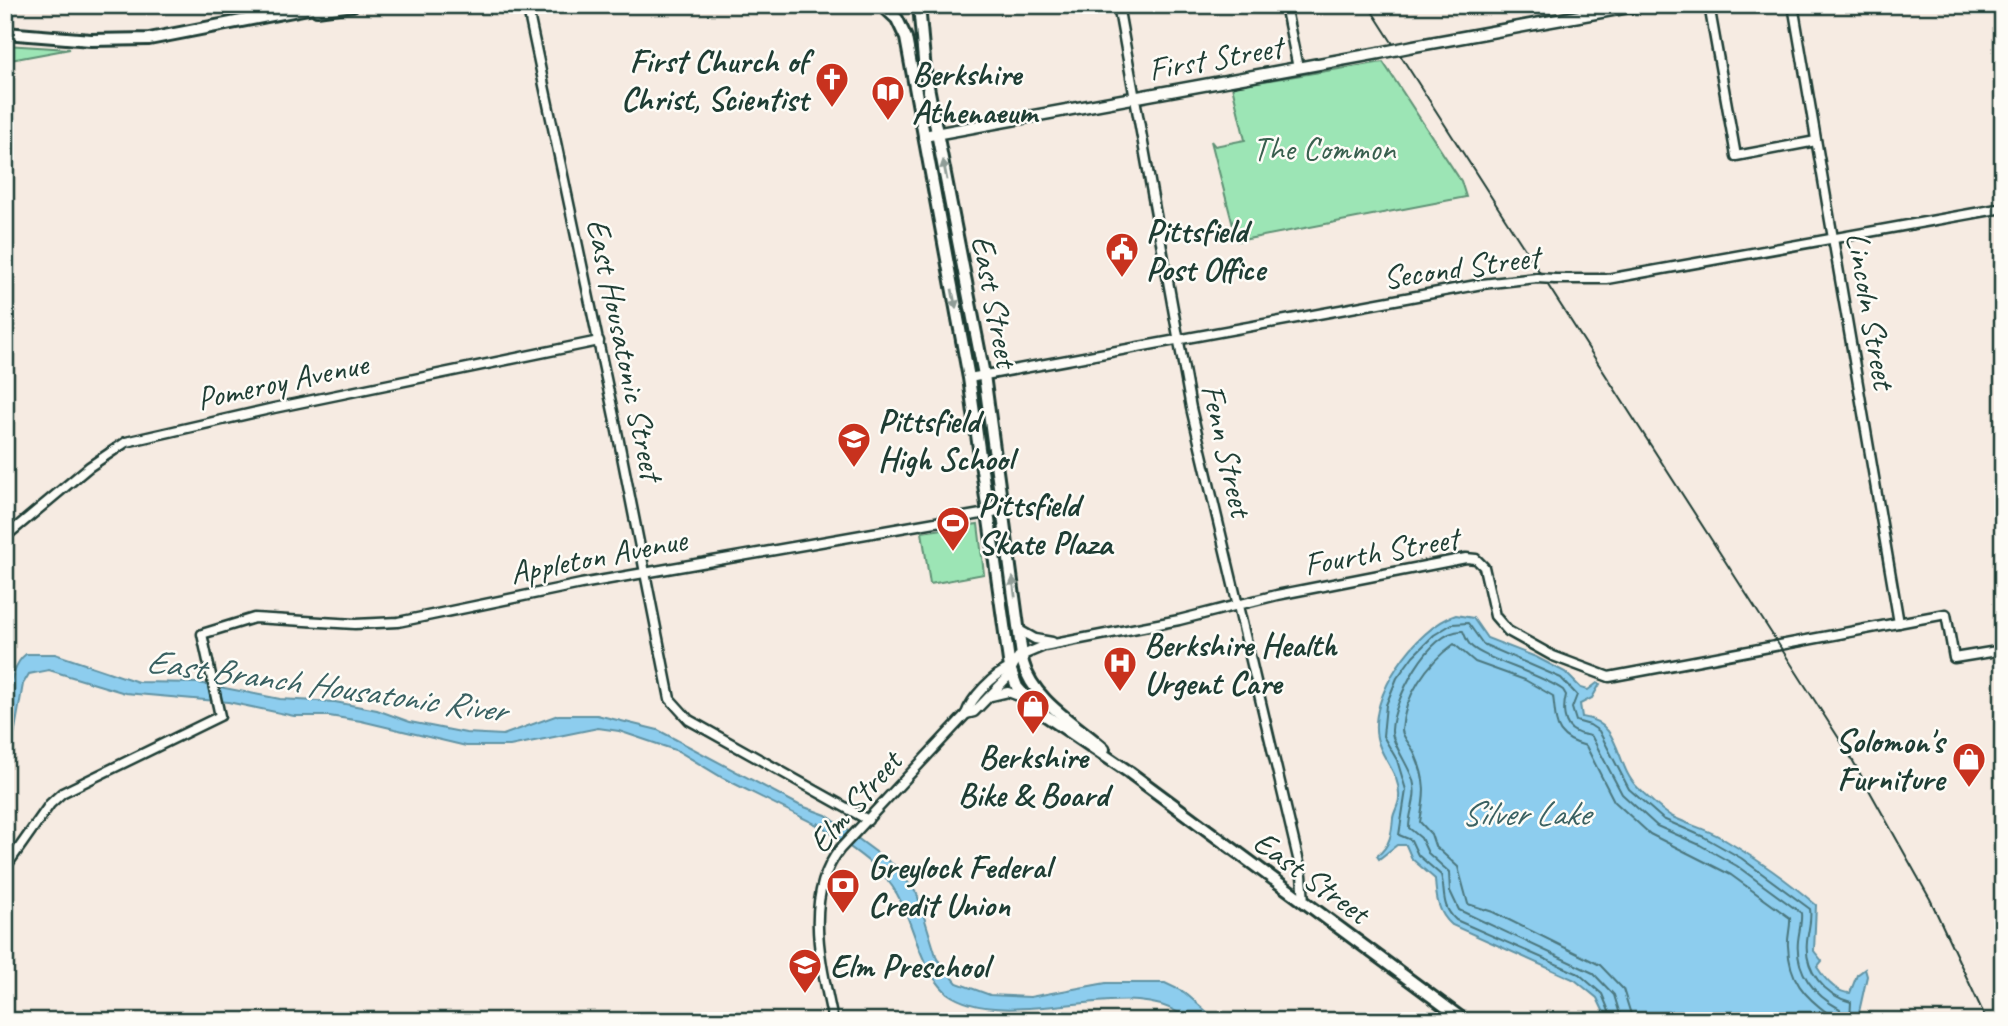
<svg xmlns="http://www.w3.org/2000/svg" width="2008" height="1026" viewBox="0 0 2008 1026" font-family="Caveat,sans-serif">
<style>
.green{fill:#9ce5b5;stroke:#5e9174;stroke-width:2}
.water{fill:#8dcdee;stroke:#6193a4;stroke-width:2}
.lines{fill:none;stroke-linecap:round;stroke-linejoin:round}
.shore{stroke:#4b777e;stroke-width:2}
.tertiary-casing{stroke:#1f3d34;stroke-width:13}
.primary-casing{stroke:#1f3d34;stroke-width:15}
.trunk-casing{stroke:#1f3d34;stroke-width:16}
.tertiary{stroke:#fdfcf7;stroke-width:8}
.primary{stroke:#fdfcf7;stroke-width:10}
.trunk{stroke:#fdfcf7;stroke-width:10}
.rail{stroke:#1f3d34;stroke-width:2}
.tertiary-bridge-casing{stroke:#1f3d34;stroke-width:13;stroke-linecap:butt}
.primary-bridge-casing{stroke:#1f3d34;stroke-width:15;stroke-linecap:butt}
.tertiary-bridge{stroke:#fdfcf7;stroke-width:8}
.primary-bridge{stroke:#fdfcf7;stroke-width:10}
.oneway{fill:#8e9c96}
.labels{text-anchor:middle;stroke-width:5;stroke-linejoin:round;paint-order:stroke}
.street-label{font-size:33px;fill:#1f3d34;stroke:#fdfcf7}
.poi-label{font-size:33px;font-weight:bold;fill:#1f3d34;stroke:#fdfcf7;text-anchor:start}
.park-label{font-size:33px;fill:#385f4e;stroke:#fdfcf7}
.water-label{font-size:35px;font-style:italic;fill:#3a6162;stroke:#fdfcf7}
</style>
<rect width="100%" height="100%" fill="#f6ebe2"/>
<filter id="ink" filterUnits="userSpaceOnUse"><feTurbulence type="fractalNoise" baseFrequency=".0143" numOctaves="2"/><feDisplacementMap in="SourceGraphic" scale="14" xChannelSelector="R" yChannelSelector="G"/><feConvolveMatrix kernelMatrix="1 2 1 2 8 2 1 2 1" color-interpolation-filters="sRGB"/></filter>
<g filter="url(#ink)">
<g class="green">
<polygon points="5,45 70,49 5,61"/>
<polygon points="1383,62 1461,181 1466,197 1237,241 1211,141 1215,146 1245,140 1232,86"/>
<polygon points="978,524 984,574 930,584 922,532"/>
</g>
<g class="water">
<path d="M1456,615L1473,618L1487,638L1536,657L1565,672L1581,688L1588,690L1597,683L1600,684L1592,698L1580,704L1582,717C1623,723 1614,765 1638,788C1648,797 1659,809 1671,816C1686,824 1704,828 1720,837C1754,857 1786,879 1816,905L1814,951L1822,961L1817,967C1824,978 1836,993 1850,993L1857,975L1865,969L1867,976L1857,1021H1608L1597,998L1575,980L1452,925C1438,913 1436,897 1435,879L1412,859L1406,845H1397L1379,859L1377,856C1390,847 1392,832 1393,818C1394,811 1399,805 1399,798C1401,774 1381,759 1377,738C1368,697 1415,628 1456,615Z"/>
<path d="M26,654H55L138,682L199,683L280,699L335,702L377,710L410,722L466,733L503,735L558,715H597L658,730L799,805L826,815L895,866L917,894L937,959L957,983L990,995L1030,997L1106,983H1165L1184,992L1214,1018L1224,1021C1214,1021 1202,1023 1192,1021C1187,1020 1183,1015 1179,1013C1166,1005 1152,1002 1138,1001C1084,996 992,1026 947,993C917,964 916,928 897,894C880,863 845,846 818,823L817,825L723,778L678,751L619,731L598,728L510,746H466L361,721L329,716H294L228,702L125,693L49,670L29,674L23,684L5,787C5,754 0,673 26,654Z"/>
</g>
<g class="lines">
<g class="shore">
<path d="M1613,1021L1602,994L1579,974L1456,920C1440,905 1446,892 1441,875L1418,855L1411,840L1399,835L1406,790L1397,760L1383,736L1386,705L1397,678L1413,656L1434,635L1452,624L1468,623L1483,644L1561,678L1577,695L1572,708L1576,721L1590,725L1599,731L1629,789L1663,819L1704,837L1741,858L1810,909C1812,920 1808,930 1807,942C1804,970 1824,995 1851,1002L1850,1021"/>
<path d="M1622,1021L1614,995L1593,973L1459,910L1450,891L1449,872L1428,853L1421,838L1409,828C1409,811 1418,798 1413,780C1409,766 1391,742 1392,730C1393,701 1429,629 1463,631C1465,636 1467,642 1471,646C1484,659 1541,674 1563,690L1566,695C1563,707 1562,726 1576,732C1582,736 1586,733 1592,737L1622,794L1657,826L1700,845L1737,866L1801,913C1802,922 1799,931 1798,941C1795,972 1814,995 1840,1009L1841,1021"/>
<path d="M1633,1021L1623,989L1600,965L1493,912L1468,904L1458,867L1435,846L1431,834L1420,822C1425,794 1427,782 1415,754C1412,746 1402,737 1402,730C1404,697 1427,663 1454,644L1475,662L1525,680L1553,696C1557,724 1553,737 1586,746L1614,801L1650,834L1731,875L1790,918C1791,927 1787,937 1788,946C1789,980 1804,996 1830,1015L1831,1021"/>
</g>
<defs>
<g id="tertiary">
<polyline points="527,5 615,421 670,699 689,720 868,820"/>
<polyline points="1118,5 1191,408 1302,875 1304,902"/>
<polyline points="1285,5 1298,68"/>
<polyline points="1709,5 1736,156 1816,141"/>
<polyline points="1793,5 1899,623"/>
<polyline points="1555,279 1607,279 2003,208"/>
<polyline points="969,378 1482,284 1537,278"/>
<polyline points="5,537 89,467 126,442 274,408 599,341"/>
<polyline points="1019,630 1035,639 1052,642"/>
<polyline points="991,696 1008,692 1024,698"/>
<polyline points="966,714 974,712 1007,678 1018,657 1044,646 1179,620 1277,595 1466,558 1476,559 1484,567 1495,616 1508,631 1553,656 1609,677 1946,614 1954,658 2003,650"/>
<polyline points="5,868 50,804 62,793 220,716 202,634 254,618 355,624 398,622 581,584 1004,510"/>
<path d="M833,1021C822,966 802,897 840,849L966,714C971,698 994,674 1010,668"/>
</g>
<g id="primary">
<polyline points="1414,46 1640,5"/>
<polyline points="924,136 1379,53"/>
</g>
<g id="trunk">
<polyline points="882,5 897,19 906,38 969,378 1010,668 1017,687 1036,709 1129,772 1465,1021"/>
<path d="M919,5L925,71L984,375L1023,663C1033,701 1076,724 1104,749"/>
<polyline points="317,10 353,5"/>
<polyline points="5,33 91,40 149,39 324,5"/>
</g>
</defs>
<use href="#tertiary" class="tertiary-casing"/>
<use href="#primary" class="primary-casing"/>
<use href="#trunk" class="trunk-casing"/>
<use href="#tertiary" class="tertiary"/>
<use href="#primary" class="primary"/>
<use href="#trunk" class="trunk"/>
<polyline class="rail" points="1368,5 1849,754 1930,899 1987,1021"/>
<defs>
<polyline id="tertiary-bridge" points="1537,278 1555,279"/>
<polyline id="primary-bridge" points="1379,53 1414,46"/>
</defs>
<use href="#tertiary-bridge" class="tertiary-bridge-casing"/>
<use href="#primary-bridge" class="primary-bridge-casing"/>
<use href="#tertiary-bridge" class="tertiary-bridge"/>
<use href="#primary-bridge" class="primary-bridge"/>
</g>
<defs><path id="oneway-solid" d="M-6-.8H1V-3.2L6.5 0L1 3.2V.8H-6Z" transform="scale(1.75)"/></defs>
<g class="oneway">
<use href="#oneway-solid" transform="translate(945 170) rotate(-101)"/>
<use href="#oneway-solid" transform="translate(954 299) rotate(79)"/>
<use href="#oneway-solid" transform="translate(1014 587) rotate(-97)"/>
</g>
</g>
<defs>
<symbol id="church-pin" viewBox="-11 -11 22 30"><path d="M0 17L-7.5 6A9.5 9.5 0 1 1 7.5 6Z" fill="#c8321e" stroke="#fdfcf7"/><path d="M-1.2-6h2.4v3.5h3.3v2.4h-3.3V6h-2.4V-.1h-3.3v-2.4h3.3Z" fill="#fff"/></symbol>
<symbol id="library-pin" viewBox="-11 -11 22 30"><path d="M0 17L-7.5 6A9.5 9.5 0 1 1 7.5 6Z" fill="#c8321e" stroke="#fdfcf7"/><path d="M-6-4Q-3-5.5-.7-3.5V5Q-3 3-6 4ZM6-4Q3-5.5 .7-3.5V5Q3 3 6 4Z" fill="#fff"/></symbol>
<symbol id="civic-pin" viewBox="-11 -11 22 30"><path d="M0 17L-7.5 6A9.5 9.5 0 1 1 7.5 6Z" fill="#c8321e" stroke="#fdfcf7"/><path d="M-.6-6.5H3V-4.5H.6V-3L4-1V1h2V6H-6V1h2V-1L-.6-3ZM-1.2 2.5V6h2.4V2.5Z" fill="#fff"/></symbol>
<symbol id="school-pin" viewBox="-11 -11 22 30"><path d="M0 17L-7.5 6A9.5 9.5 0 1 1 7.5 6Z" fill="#c8321e" stroke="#fdfcf7"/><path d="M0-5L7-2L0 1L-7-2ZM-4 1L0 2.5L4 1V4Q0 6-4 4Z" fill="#fff"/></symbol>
<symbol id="stadium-pin" viewBox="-11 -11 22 30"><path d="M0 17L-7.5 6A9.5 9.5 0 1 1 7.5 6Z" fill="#c8321e" stroke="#fdfcf7"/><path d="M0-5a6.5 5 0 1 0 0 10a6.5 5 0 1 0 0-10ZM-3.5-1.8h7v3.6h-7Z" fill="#fff"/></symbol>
<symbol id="hospital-pin" viewBox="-11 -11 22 30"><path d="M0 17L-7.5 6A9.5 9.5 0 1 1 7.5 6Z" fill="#c8321e" stroke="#fdfcf7"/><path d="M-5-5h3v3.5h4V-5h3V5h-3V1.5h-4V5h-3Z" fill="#fff"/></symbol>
<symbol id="shop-pin" viewBox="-11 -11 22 30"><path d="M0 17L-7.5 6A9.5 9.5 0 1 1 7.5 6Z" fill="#c8321e" stroke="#fdfcf7"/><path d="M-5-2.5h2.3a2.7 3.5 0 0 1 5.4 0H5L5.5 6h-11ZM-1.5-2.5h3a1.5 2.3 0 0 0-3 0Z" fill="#fff"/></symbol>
<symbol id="bank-pin" viewBox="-11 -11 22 30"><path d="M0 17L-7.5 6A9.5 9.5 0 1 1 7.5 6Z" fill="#c8321e" stroke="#fdfcf7"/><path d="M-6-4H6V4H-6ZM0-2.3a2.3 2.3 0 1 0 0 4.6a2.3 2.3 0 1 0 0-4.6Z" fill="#fff"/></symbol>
</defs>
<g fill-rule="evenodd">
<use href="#church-pin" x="813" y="60" width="38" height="52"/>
<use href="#library-pin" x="869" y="73" width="38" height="52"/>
<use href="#civic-pin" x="1103" y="230" width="38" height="52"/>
<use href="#school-pin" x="835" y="420" width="38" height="52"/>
<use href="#stadium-pin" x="934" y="504" width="38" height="52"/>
<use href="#hospital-pin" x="1101" y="644" width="38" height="52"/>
<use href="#shop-pin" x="1014" y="687" width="38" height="52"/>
<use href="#shop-pin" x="1950" y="740" width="38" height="52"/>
<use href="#bank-pin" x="824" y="866" width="38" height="52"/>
<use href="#school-pin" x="786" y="946" width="38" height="52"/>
</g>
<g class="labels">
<g class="street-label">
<text transform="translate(1215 57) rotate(-10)" y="12">First Street</text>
<text transform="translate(1461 266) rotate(-8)" y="12">Second Street</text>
<text transform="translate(996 301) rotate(79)" y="12">East Street</text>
<text transform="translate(1872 310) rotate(80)" y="12">Lincoln Street</text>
<text transform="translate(626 349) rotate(78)" y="12">East Housatonic Street</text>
<text transform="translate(282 380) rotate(-12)" y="12">Pomeroy Avenue</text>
<text transform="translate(1228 450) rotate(77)" y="12">Fenn Street</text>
<text transform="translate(1381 550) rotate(-10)" y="12">Fourth Street</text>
<text transform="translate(598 555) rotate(-11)" y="12">Appleton Avenue</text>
<text transform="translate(854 801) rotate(-49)" y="12">Elm Street</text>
<text transform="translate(1312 876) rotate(36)" y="12">East Street</text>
</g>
<g class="poi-label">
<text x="808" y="72" text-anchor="end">First Church of<tspan x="808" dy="38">Christ, Scientist</tspan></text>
<text x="912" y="85">Berkshire<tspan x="912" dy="38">Athenaeum</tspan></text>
<text x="1146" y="242">Pittsfield<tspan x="1146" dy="38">Post Office</tspan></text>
<text x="878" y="432">Pittsfield<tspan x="878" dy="38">High School</tspan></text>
<text x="978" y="516">Pittsfield<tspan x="978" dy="38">Skate Plaza</tspan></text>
<text x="1144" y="656">Berkshire Health<tspan x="1144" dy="38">Urgent Care</tspan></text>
<text x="1944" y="752" text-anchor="end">Solomon's<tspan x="1944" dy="38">Furniture</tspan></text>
<text x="1033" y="768" text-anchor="middle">Berkshire<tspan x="1033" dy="38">Bike &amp; Board</tspan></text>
<text x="868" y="878">Greylock Federal<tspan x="868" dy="38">Credit Union</tspan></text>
<text x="830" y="977">Elm Preschool</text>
</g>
<g class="park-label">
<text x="1324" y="160">The Common</text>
</g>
<g class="water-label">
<text transform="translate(326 685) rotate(8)" y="12">East Branch Housatonic River</text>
<text x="1525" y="825">Silver Lake</text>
</g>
</g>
<rect width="2008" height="1026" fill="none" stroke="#fdfcf7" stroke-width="28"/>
<rect x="14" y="14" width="1980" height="998" fill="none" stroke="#1f3d34" stroke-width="2.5" filter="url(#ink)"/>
</svg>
